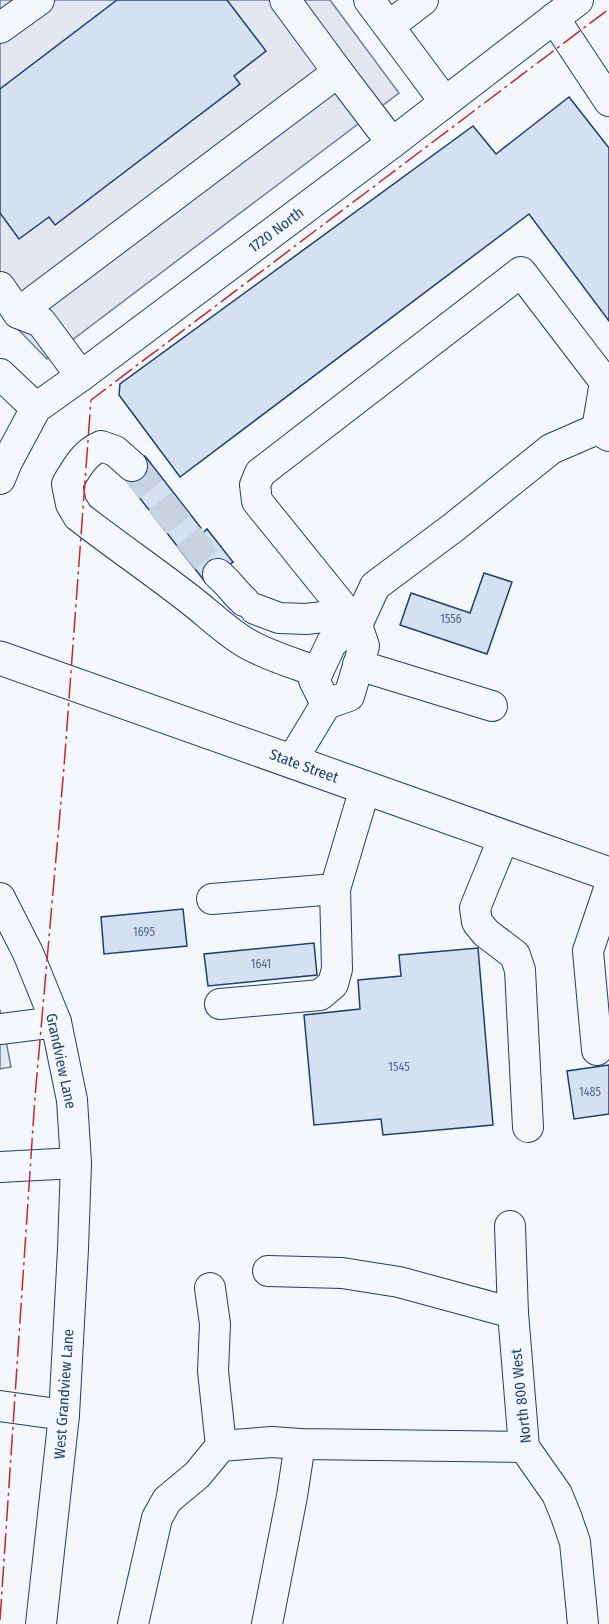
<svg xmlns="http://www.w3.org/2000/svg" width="609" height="1624" viewBox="0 0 609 1624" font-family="'Fira Sans Condensed',sans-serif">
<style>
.parking{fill:#e3e8f0;stroke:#687fa3;stroke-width:1.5}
.building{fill:#d5e0f0;stroke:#1d3f73;stroke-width:1.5}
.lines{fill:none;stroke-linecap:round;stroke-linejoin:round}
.minor-tunnel{stroke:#c9d2e0;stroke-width:30;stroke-dasharray:30 15;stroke-linecap:butt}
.minor-casing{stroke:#1d3f73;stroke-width:32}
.major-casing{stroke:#1d3f73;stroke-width:35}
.minor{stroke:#f4f7fb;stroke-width:30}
.major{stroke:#f4f7fb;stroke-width:33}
.power{stroke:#c62828;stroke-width:1.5;stroke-dasharray:21 4.5 3 4.5;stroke-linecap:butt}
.labels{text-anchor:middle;stroke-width:4.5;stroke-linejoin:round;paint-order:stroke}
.number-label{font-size:12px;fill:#4b6792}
.street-label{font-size:15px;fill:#1d3f73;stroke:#f4f7fb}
</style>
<rect width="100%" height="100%" fill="#f4f7fb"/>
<g class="parking">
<polygon points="0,0 330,0 399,93 47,359 0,311"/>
<polygon points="0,1010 11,1067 0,1069"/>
</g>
<g class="building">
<polygon points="117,0 227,0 266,51 234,76 240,84 55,225 49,217 19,239 0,213 0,89"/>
<polygon points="569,97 609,148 609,321 529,214 180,477 119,395 120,384 473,126 496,154"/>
<polygon points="145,456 201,528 198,530 202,534 207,529 233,562 206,583 121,474"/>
<polygon points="484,573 512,582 487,654 400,625 411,593 470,613"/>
<polygon points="183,909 187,946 104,954 101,917"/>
<polygon points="314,943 317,975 208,986 204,954"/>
<polygon points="478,948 493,1125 383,1135 381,1119 314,1125 304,1015 360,1009 358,980 401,976 399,955"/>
<polygon points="609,1065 609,1114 574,1119 567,1071"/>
</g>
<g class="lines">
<polyline class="minor-tunnel" points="132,466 218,574"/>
<defs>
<g id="minor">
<polyline points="369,0 445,102"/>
<polyline points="554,18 609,101"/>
<polyline points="389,26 423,0"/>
<polyline points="0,28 39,0"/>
<polyline points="338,72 392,143"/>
<polyline points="0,287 18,313"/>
<polyline points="0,374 36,408"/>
<polyline points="81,376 41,322 18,313 338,72 285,0"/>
<polyline points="597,429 605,382 521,272 260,473 255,485 257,501 357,625 375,586 454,527 551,449 597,429 609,436"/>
<path d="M132,466L115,451L101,446C84,453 76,469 67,484L71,504L78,516C114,544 152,570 188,598C208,613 224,630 246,643C268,656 294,663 318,672"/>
<polyline points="0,479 7,462 36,408 81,376 392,143 578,0"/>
<path d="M218,574C228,582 234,592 244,601"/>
<polyline points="255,609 279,618 306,619 348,614"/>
<polyline points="358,665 492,706"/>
<polyline points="291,762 326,704 349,696 364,646 357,625 332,642 314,680 326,704"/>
<polyline points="504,837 475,908 477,922 486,933 515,955 520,970 528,1127"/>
<polyline points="0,898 28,953 56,1022 72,1100 76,1163 73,1249 64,1415 41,1624"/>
<polyline points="212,899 335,889 365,788"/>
<polyline points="220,1004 320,995 333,984 337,969 335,889"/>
<polyline points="0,1029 56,1022"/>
<polyline points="597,1050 588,951 609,889"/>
<polyline points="0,1167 76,1163"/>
<polyline points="510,1226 513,1313 524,1447 557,1494 566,1516 575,1542 583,1624"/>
<polyline points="268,1271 342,1273 399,1282 513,1313"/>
<polyline points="210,1288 215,1324 213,1371 221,1446"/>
<polyline points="0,1406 64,1415"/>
<polyline points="133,1624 157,1518 167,1500 197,1475 221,1446 272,1442 300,1444 524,1447"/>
<polyline points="267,1624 292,1496 300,1444"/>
</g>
<polyline id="major" points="0,658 609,874"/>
</defs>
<use href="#minor" class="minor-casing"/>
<use href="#major" class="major-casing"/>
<use href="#minor" class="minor"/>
<use href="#major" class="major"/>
<polyline class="power" points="0,1620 35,1097 64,767 91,400 609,9"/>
</g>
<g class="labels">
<g class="number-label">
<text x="451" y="623">1556</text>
<text x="144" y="936">1695</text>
<text x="261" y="968">1641</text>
<text x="399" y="1071">1545</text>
<text x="590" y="1096">1485</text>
</g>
<g class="street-label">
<text transform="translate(276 230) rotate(-37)" y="5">1720 North</text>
<text transform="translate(304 766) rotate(20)" y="5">State Street</text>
<text transform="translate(61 1061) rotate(78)" y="5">Grandview Lane</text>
<text transform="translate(64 1394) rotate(-86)" y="5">West Grandview Lane</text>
<text transform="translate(521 1396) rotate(-96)" y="5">North 800 West</text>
</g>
</g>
</svg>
